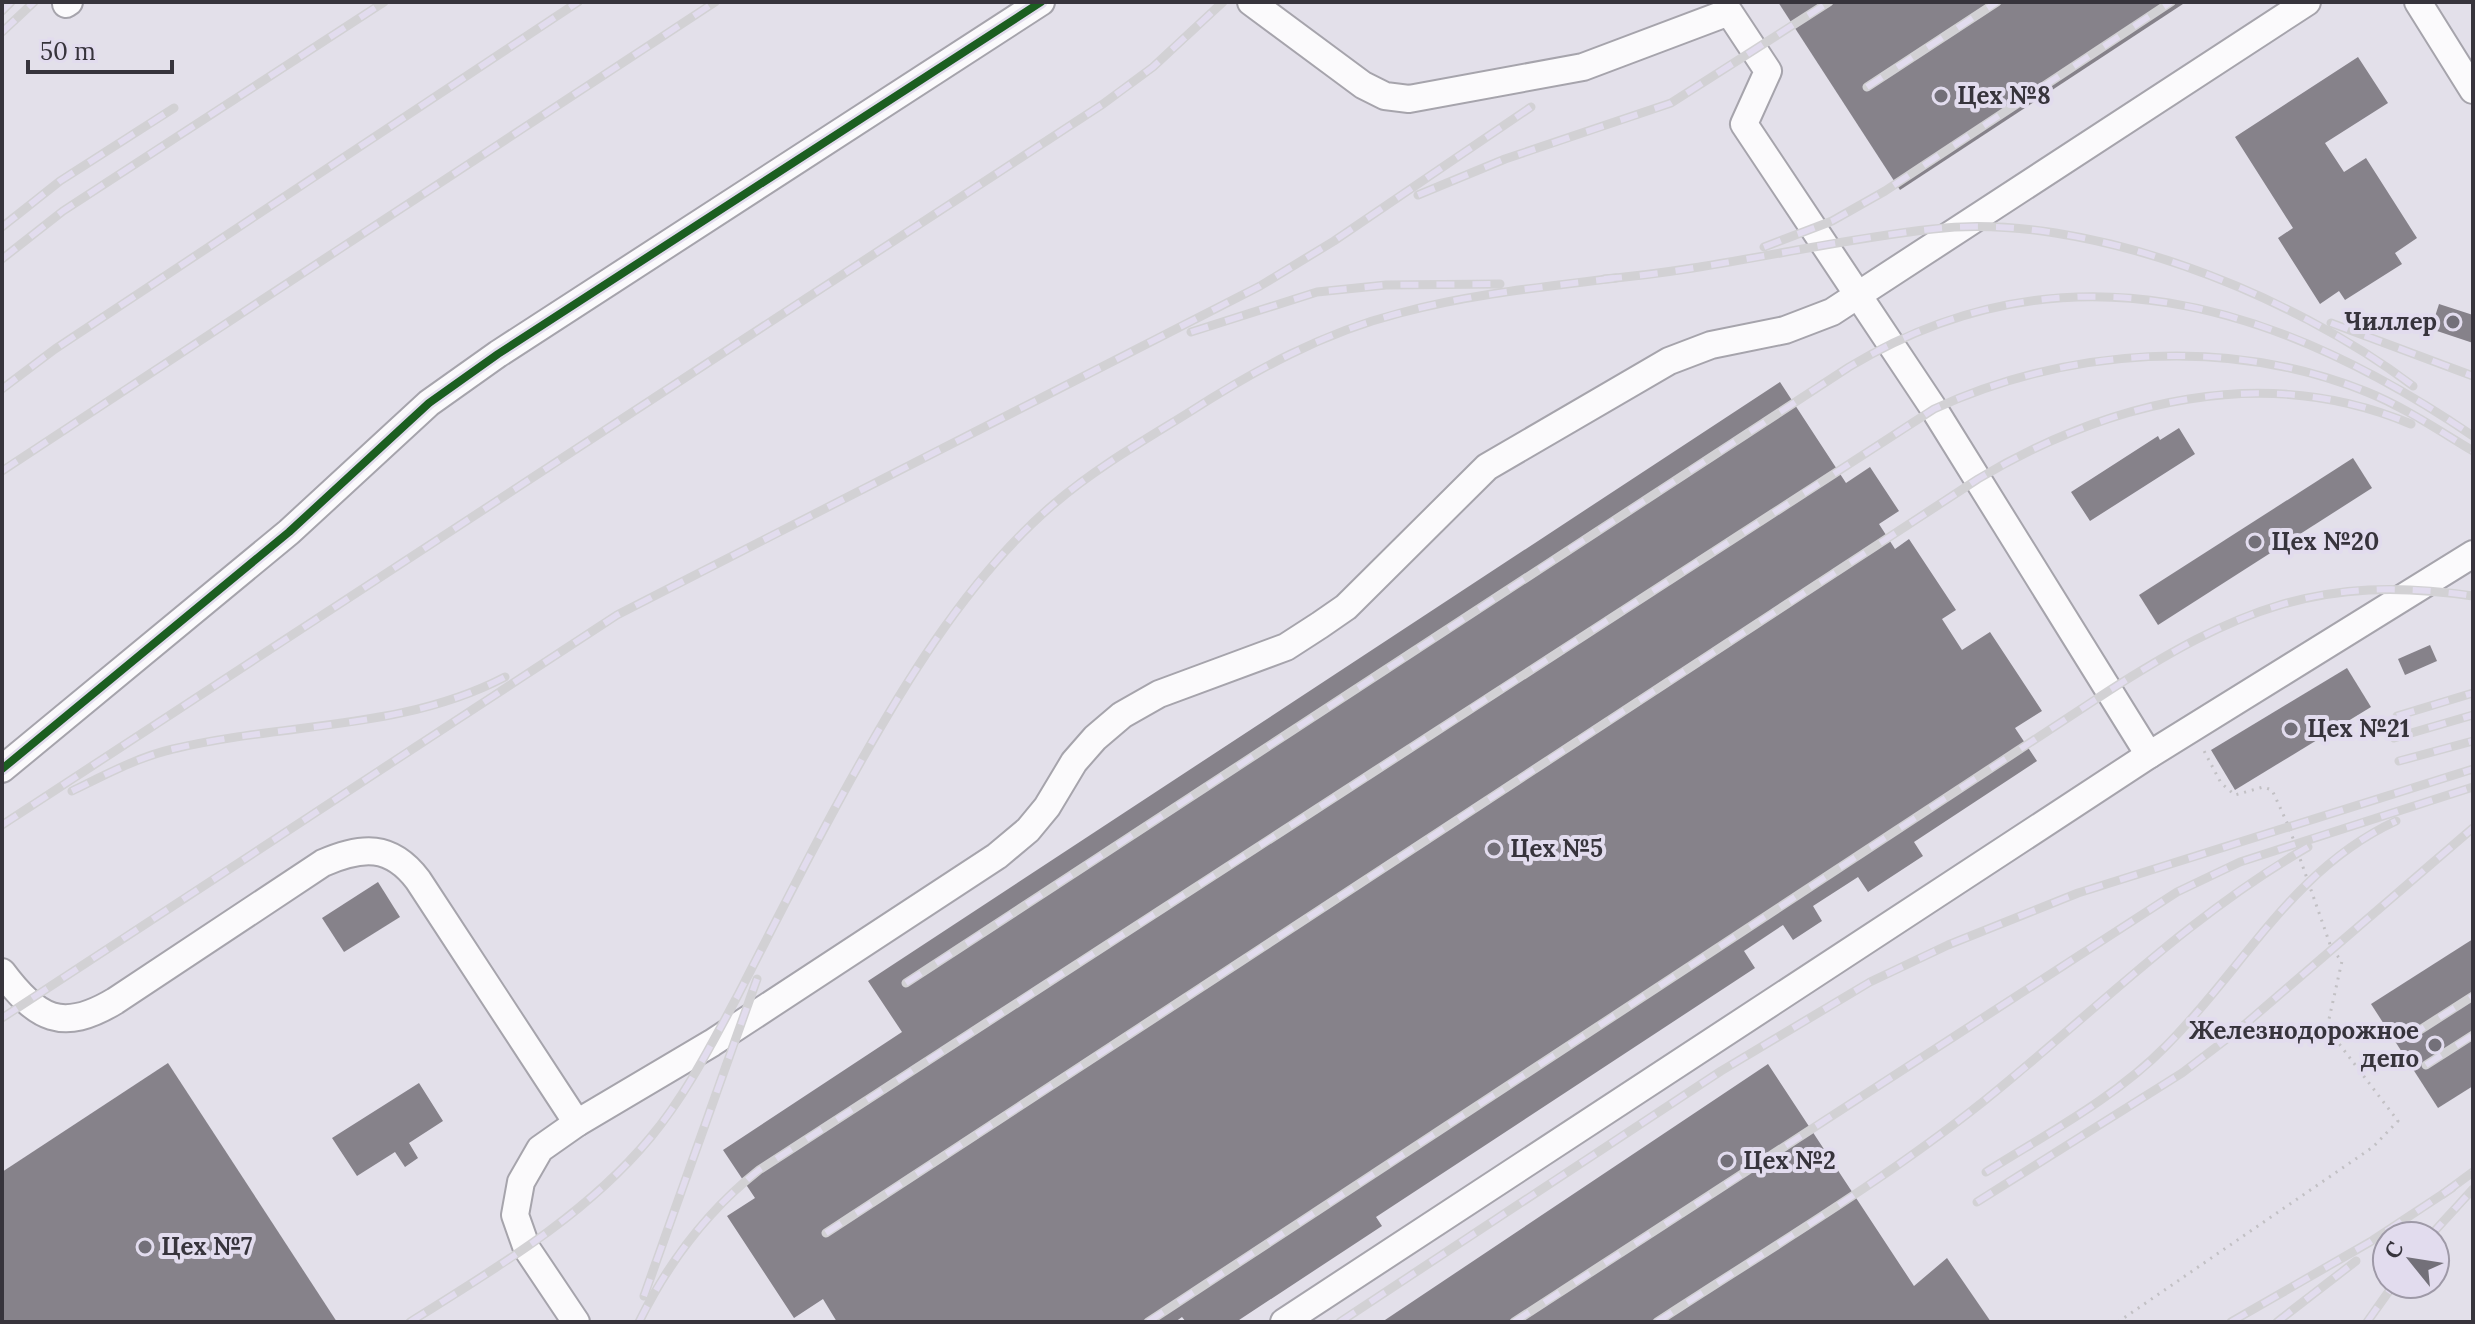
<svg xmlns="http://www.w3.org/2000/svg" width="2475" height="1324" viewBox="0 0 2475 1324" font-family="Lora,serif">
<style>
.building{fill:#86828a}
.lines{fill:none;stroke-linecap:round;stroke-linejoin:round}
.minor-casing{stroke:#a6a4ac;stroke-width:30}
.path{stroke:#c2c0c4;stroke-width:3;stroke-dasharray:2 6;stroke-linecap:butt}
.minor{stroke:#fbfafc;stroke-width:26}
.rail-casing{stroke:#d2d1d4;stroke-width:9}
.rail{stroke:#e2dcee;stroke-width:6;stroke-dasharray:18;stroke-linecap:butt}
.cycleway-casing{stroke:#e2dcee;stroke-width:13}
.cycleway{stroke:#1b5e20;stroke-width:8}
.poi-dot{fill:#737079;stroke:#e2dcee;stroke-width:3}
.labels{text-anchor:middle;stroke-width:8;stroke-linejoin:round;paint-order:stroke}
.poi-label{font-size:24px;font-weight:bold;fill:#37343c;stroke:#e2dcee;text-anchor:start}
</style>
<rect width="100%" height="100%" fill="#e3e0ea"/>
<g class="building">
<polygon points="1778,2 2186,2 1900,190"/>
<polygon points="2358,57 2388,103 2325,143 2344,172 2366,158 2417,238 2395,253 2402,264 2345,300 2339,291 2320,304 2278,238 2293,228 2235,137"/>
<polygon points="2439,304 2473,315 2473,343 2431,329"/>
<polygon points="1780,382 1846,483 1870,467 1899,511 1879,524 1895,549 1909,539 1956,610 1942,619 1962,650 1990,632 2042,711 2015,728 2037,761 1914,842 1923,856 1868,892 1858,877 1813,906 1822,921 1793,940 1783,925 1744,951 1755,968 1376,1217 1382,1226 1236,1322 1186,1322 1182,1317 1175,1322 837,1322 823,1299 794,1318 727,1216 755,1198 723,1150 902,1032 868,981"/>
<polygon points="2179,428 2195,454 2090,521 2071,492 2158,436 2160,440"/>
<polygon points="2353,458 2372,488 2158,625 2139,595"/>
<polygon points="2430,645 2437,661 2405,675 2398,659"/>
<polygon points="2347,668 2371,707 2235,790 2211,750"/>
<polygon points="378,882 400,917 344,952 322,918"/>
<polygon points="2473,939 2473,1086 2438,1108 2371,1004"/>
<polygon points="168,1063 337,1322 2,1322 2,1172"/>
<polygon points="1768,1064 1914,1286 1947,1258 1991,1322 1382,1322"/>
<polygon points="419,1083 443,1121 409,1143 418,1158 405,1167 395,1152 357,1176 332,1138"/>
</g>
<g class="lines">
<defs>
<g id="minor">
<polyline points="1251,2 1363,85 1385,96 1409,99 1583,67 1729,12 1768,71 1744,124 1934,409 2149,755"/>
<polyline points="2418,2 2473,90"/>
<polyline points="66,4 69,2"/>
<polyline points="2,769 289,532 429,403 498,354 1041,2"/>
<path d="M2,972C37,1019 62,1033 115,1001L323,863C362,846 391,844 418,880L577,1123"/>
<polyline points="576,1322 527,1249 515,1215 521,1182 540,1149 577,1123 712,1043 997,856 1028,830 1047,807 1074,762 1095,738 1122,715 1159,694 1286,647 1320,625 1346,607 1487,467 1669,361 1711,345 1785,330 1832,312 2307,2"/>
<polyline points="1284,1322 2149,755 2473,554"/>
</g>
</defs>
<use href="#minor" class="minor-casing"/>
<polyline class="path" points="2118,1322 2373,1147 2398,1121 2327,1028 2342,961 2332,950 2289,827 2272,790 2263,787 2235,795 2221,783 2202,747"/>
<use href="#minor" class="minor"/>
<defs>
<g id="rail">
<polyline points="2,11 11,2"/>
<polyline points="2,32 34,2"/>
<polyline points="1867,87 1997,2"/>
<polyline points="1418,195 1505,159 1671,103 1829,2"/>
<polyline points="2,227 60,181 174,108"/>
<polyline points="1764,247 1832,221 1885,191 2171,2"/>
<polyline points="2,259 63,211 384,2"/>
<path d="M1604,279C1714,270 1823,241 1933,229C2086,211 2292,294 2413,386"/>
<polyline points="2331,323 2473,376"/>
<polyline points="1191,332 1317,292 1386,285 1500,284"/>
<polyline points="2,389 55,349 578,2"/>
<polyline points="2,471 715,2"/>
<polyline points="2397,716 2473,693"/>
<polyline points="2394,738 2473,715"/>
<polyline points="2399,761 2473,741"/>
<path d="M72,791C105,775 138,757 173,749C286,722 401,731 505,677"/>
<polyline points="2,825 1103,104 1153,67 1223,2"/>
<path d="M906,983L1849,367C2065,237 2278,303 2473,436"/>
<polyline points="2,1018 617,615 1260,286 1334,241 1531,107"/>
<polyline points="2409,1037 2473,996"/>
<polyline points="2426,1065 2473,1035"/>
<path d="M1986,1172C2048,1133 2115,1098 2166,1046C2244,968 2292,869 2396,821"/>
<polyline points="2443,1194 2473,1172"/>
<polyline points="1977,1202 2182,1073 2236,1032 2473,828"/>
<path d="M826,1233L1978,479C2109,401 2265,362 2411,424"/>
<polyline points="2430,1236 2473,1189"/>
<polyline points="644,1296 757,979"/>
<path d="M410,1322C496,1268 584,1217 650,1138C686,1095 711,1045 738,995C771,931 804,865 839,801C895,698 965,579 1055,503C1096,468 1143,441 1188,413C1255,370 1322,333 1400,313C1470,294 1543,287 1616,278"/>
<path d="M639,1322C668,1263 707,1211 759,1170L1934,409C2067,348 2229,336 2367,392C2404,407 2438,430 2473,451"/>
<path d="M1148,1322L2107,692C2234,611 2319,573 2473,596"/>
<polyline points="1340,1322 1721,1071 1870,982 1948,945 2078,893 2473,769"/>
<polyline points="1514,1322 2177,892 2240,862 2473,787"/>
<path d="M1657,1322C1767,1250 1881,1183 1984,1101C2092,1014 2188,916 2308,847"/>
<polyline points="2231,1322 2370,1242 2452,1188"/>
<polyline points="2277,1322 2356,1261"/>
<polyline points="2367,1322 2394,1284"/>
</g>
</defs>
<use href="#rail" class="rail-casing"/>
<use href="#rail" class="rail"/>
<defs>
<polyline id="cycleway" points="2,769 289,532 429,403 498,354 1041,2"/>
</defs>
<use href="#cycleway" class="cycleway-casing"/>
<use href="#cycleway" class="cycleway"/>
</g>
<g class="poi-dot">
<circle cx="1941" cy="96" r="8"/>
<circle cx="2453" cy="322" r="8"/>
<circle cx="2255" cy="542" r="8"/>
<circle cx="2291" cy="729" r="8"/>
<circle cx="1494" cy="849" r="8"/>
<circle cx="2435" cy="1045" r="8"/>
<circle cx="1727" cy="1161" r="8"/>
<circle cx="145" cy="1247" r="8"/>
</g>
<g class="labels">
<g class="poi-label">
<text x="1957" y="104">Цех №8</text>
<text x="2437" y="330" text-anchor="end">Чиллер</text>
<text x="2271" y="550">Цех №20</text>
<text x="2307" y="737">Цех №21</text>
<text x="1510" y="857">Цех №5</text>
<text x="2419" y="1039" text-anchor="end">Железнодорожное<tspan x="2419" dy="28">депо</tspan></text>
<text x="1743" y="1169">Цех №2</text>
<text x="161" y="1255">Цех №7</text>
</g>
</g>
<rect width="2475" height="1324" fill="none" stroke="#37343c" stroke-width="8"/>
<g transform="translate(2411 1260) rotate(300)"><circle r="38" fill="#e2dcee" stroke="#9e99a7" stroke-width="2"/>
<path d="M0-6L14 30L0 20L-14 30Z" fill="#737079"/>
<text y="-12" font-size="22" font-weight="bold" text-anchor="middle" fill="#37343c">С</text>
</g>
<path d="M28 60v12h144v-12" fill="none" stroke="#37343c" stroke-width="4"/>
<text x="40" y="60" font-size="24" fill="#37343c" stroke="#e2dcee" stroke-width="6" paint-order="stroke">50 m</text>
</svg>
